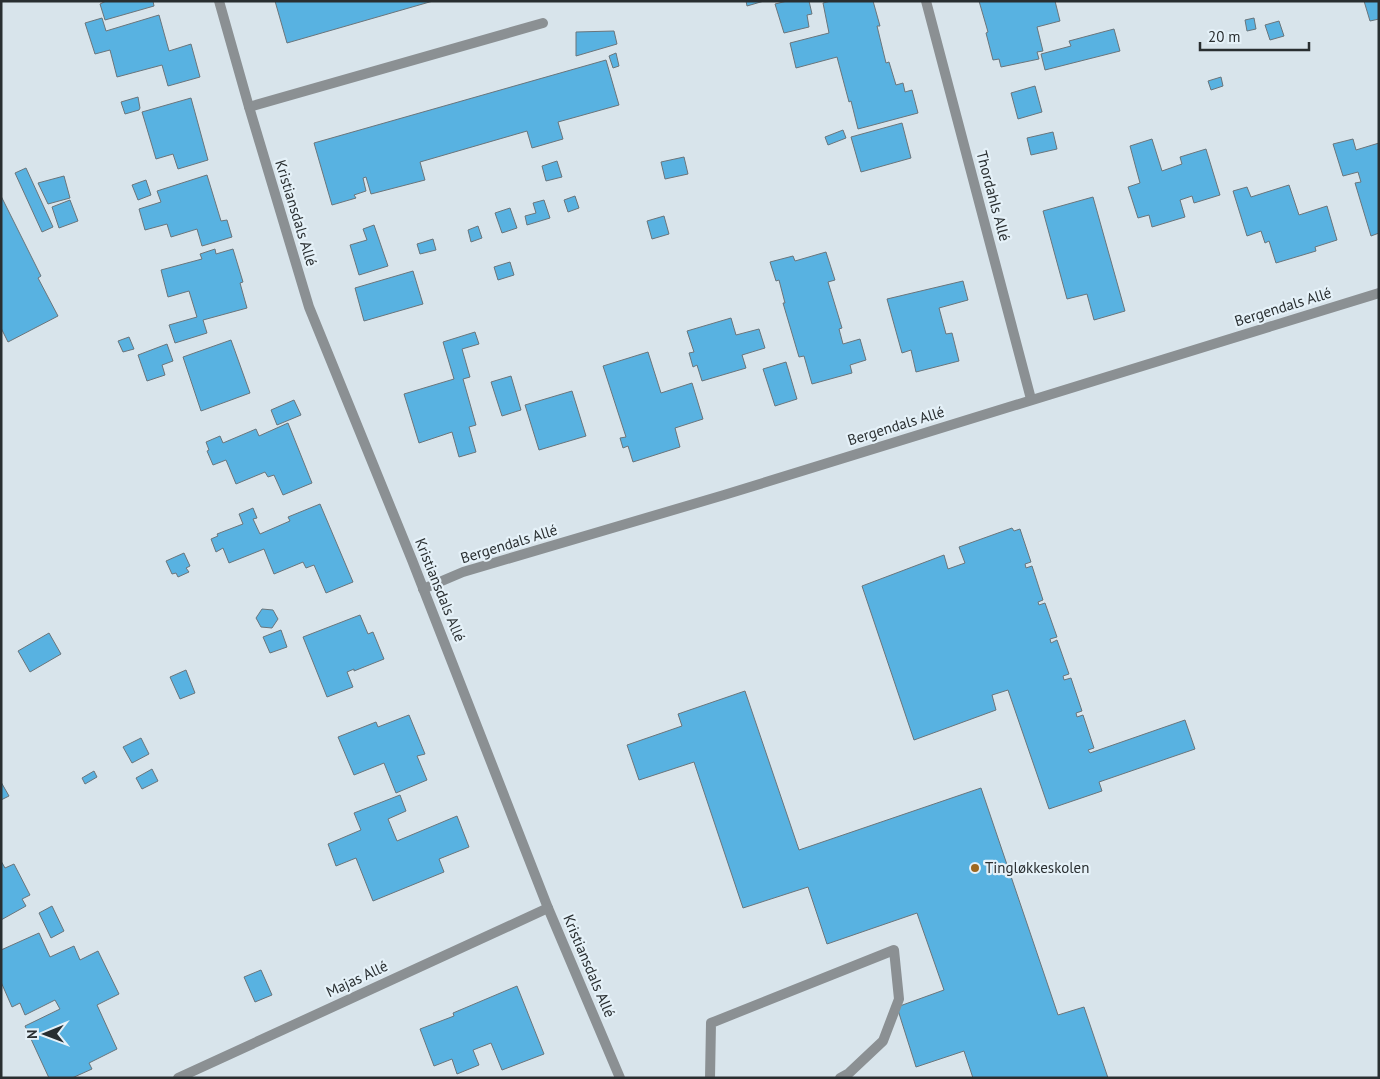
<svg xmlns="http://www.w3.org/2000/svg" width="1380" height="1079" viewBox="0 0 1380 1079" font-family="'PT Sans',sans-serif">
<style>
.building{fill:#58b2e1;stroke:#6a757b}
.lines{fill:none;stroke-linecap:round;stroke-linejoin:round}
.service{stroke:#8b9093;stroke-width:10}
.minor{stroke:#8b9093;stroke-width:10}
.poi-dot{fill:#9d6820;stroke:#e5f1f8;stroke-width:2}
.labels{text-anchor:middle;stroke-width:4.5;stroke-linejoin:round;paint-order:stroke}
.street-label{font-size:15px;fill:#292e30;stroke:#e5f1f8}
.poi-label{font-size:15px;fill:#292e30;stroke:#e5f1f8;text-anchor:start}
</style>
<rect width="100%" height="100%" fill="#d8e4eb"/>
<g class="building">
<polygon points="106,1 153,1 154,6 105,20 100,4"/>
<polygon points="275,1 433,1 287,43"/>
<polygon points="746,1 764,1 747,6"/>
<polygon points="787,1 809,1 812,14 807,15 809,27 784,33 775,4"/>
<polygon points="831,1 873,1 880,26 877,26 886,63 889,62 896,85 903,83 905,92 912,90 918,113 858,129 851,101 849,102 837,57 796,68 790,43 829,33 823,3"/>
<polygon points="979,1 1055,1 1060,21 1037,27 1043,51 1037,52 1039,59 1001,67 999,59 993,60 986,33 988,32"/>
<polygon points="1364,1 1379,1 1379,19 1370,21"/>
<polygon points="159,15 169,51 191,44 200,77 168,86 162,65 117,77 110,50 95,54 85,23 102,18 106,31"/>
<polygon points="1254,18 1256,29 1247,31 1245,20"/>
<polygon points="1279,21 1284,36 1270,40 1265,25"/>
<polygon points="1114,29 1120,51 1045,70 1041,54 1071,46 1069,41"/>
<polygon points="614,31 617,44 576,56 576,32"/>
<polygon points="616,53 619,66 613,68 609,56"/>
<polygon points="606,60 619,105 558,122 563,139 532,148 527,131 420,162 425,180 371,194 366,177 363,178 366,191 354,195 356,198 332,205 314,143"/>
<polygon points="1221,77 1223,86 1211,90 1208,81"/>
<polygon points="1035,86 1042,112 1018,119 1011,93"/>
<polygon points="138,97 140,108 139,110 125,114 121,102"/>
<polygon points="191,98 208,160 178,169 173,154 156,159 142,112"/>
<polygon points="902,123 911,158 861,172 851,137"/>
<polygon points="843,130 846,138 828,145 825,137"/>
<polygon points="1053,132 1057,149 1031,155 1027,138"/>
<polygon points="1152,139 1162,171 1182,164 1180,157 1206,149 1220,195 1194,203 1192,196 1180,200 1185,217 1152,227 1149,215 1138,218 1128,187 1140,183 1130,146"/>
<polygon points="1353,139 1356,150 1379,143 1379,233 1371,236 1355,183 1361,182 1358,172 1343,176 1333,144"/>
<polygon points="684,157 688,174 665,179 661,162"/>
<polygon points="557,161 562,177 546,181 542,166"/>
<polygon points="26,168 53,227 42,232 15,173"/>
<polygon points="207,175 221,221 227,220 232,237 202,246 197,229 171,237 167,224 145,230 139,209 161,202 157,191"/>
<polygon points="64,176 70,198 48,204 38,183"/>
<polygon points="146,180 151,195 138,200 132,185"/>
<polygon points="1289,185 1299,215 1327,206 1337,240 1315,247 1316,251 1276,263 1269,241 1265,243 1261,231 1247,236 1233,191 1247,187 1251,197"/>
<polygon points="1,196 41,276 38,278 58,316 8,342 1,328"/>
<polygon points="575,196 579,208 568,212 564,200"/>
<polygon points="1093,197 1125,311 1094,320 1087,294 1067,299 1043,211"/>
<polygon points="70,200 78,221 59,228 52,207"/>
<polygon points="544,200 550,218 527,225 525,216 536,213 533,203"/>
<polygon points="510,208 517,228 502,233 495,213"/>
<polygon points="664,216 669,234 652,239 647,221"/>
<polygon points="374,225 388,266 359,275 350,245 367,240 363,229"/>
<polygon points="478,226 482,238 471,242 468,230"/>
<polygon points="433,239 436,250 420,254 417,244"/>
<polygon points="215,249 216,254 233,249 243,282 240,283 247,308 203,320 207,333 175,343 169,325 197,317 189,291 168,297 161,270 202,259 200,254"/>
<polygon points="826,252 835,280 828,282 842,328 839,329 843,344 860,339 866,360 850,365 852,373 812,384 804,356 799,357 783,303 785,303 779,280 776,281 770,262 793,256 795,261"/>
<polygon points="510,262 514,275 498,280 494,267"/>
<polygon points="413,271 423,304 364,321 355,288"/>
<polygon points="963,281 968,300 939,308 946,334 952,333 959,361 916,372 911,350 902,353 887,299"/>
<polygon points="731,318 736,335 759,329 765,348 742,355 746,368 702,381 697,365 693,367 689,353 694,352 687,331"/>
<polygon points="475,332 479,344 462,349 470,377 463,379 476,425 469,427 476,452 459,457 452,432 419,443 404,394 454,379 443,342"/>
<polygon points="129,337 134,349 123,352 118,341"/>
<polygon points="231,340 250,393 201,411 183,357"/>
<polygon points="167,344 173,361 162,365 165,375 147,381 138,355"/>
<polygon points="648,352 661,393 692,383 703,419 675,428 680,447 633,462 628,446 623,448 620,438 626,437 603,366"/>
<polygon points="786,362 797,399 775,406 763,369"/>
<polygon points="511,376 521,410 502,416 491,382"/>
<polygon points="572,391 586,436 539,450 525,405"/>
<polygon points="294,400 301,415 277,425 271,410"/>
<polygon points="288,423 312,483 283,495 274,475 268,477 265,472 236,484 226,460 213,465 207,451 209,450 206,442 220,436 223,443 256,429 259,436"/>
<polygon points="320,504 353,582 326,593 314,565 306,568 303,562 274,574 264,549 229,563 223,548 216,552 211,539 218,536 217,534 243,524 239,514 253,508 257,518 253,519 260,534 290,521 288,517"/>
<polygon points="1012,528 1014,531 1020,529 1031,562 1025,564 1026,568 1032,566 1043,600 1038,602 1039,605 1045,603 1057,637 1050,639 1051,643 1057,640 1069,674 1063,676 1064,680 1071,678 1082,711 1076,713 1077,717 1083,715 1094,748 1088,750 1090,753 1185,720 1195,749 1099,782 1102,791 1049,809 1008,690 992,695 996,710 914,740 862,586 944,555 948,569 965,563 959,547"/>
<polygon points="184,553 190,566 186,568 189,572 178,577 176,573 172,574 166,561"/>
<polygon points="262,609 273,610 278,619 272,628 261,627 256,618"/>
<polygon points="360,615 368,634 373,632 384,659 354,671 354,669 347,672 353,687 327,697 303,637"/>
<polygon points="281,630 287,647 270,653 263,637"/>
<polygon points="49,633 61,654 30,672 18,651"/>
<polygon points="186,670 195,693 180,699 170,677"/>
<polygon points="745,691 799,850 981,788 1058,1015 1084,1007 1108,1078 973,1078 964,1051 916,1067 897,1007 944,990 917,913 827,944 808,887 743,908 694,762 639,780 627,745 682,726 678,714"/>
<polygon points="409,715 425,754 417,756 427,780 396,793 384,763 354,775 338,737 376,722 378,727"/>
<polygon points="141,738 149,754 132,763 123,747"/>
<polygon points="152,769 158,781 142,789 136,778"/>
<polygon points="94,771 97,777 85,784 82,778"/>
<polygon points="1,782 9,796 1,800"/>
<polygon points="400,795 406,811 388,819 397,841 457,816 469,847 439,859 444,872 373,901 356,858 336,866 328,844 361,830 354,813"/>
<polygon points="1,861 5,868 14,864 30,895 22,899 26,906 1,920"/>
<polygon points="52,906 64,931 51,938 39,913"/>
<polygon points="39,933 50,957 74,946 80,960 98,951 119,994 97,1005 117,1049 89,1063 92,1069 72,1078 49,1078 25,1026 60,1009 55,1000 25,1015 20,1003 12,1007 1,982 1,950"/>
<polygon points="261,970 272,995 255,1002 244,977"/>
<polygon points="517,986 544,1054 502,1070 491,1043 473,1050 479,1065 457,1074 452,1059 434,1066 420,1029 454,1016 453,1013"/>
</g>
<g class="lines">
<polyline class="service" points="710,1078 711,1023 894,950 899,999 883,1041 849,1073 840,1078"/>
<g class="minor">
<polyline points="219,1 249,107 309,307 412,560 548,908 620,1078"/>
<polyline points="926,1 1031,399"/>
<polyline points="249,107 543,23"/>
<polyline points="423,589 463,572 724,495 1379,293"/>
<polyline points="178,1078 548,908"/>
</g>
</g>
<circle class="poi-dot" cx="975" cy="868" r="5"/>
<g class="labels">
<g class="street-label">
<text transform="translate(993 196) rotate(75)" y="5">Thordahls Allé</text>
<text transform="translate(296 213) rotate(73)" y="5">Kristiansdals Allé</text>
<text transform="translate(1283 307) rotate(-17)" y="5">Bergendals Allé</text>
<text transform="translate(896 426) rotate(-17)" y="5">Bergendals Allé</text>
<text transform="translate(509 544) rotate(-17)" y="5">Bergendals Allé</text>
<text transform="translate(440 590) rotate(68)" y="5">Kristiansdals Allé</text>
<text transform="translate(589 966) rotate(67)" y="5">Kristiansdals Allé</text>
<text transform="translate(357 979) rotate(-25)" y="5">Majas Allé</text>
</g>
<g class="poi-label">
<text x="985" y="873">Tingløkkeskolen</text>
</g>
</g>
<rect width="1380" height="1079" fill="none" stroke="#292e30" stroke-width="5"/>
<g transform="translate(45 1034) rotate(269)" stroke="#e5f1f8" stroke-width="4" paint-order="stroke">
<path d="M0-4L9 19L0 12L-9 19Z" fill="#292e30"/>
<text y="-8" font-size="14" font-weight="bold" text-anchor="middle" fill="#292e30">N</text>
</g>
<path d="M1200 42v8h109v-8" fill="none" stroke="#292e30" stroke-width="2.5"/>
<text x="1208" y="42" font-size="15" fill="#292e30" stroke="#e5f1f8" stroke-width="4" paint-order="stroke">20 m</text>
</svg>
